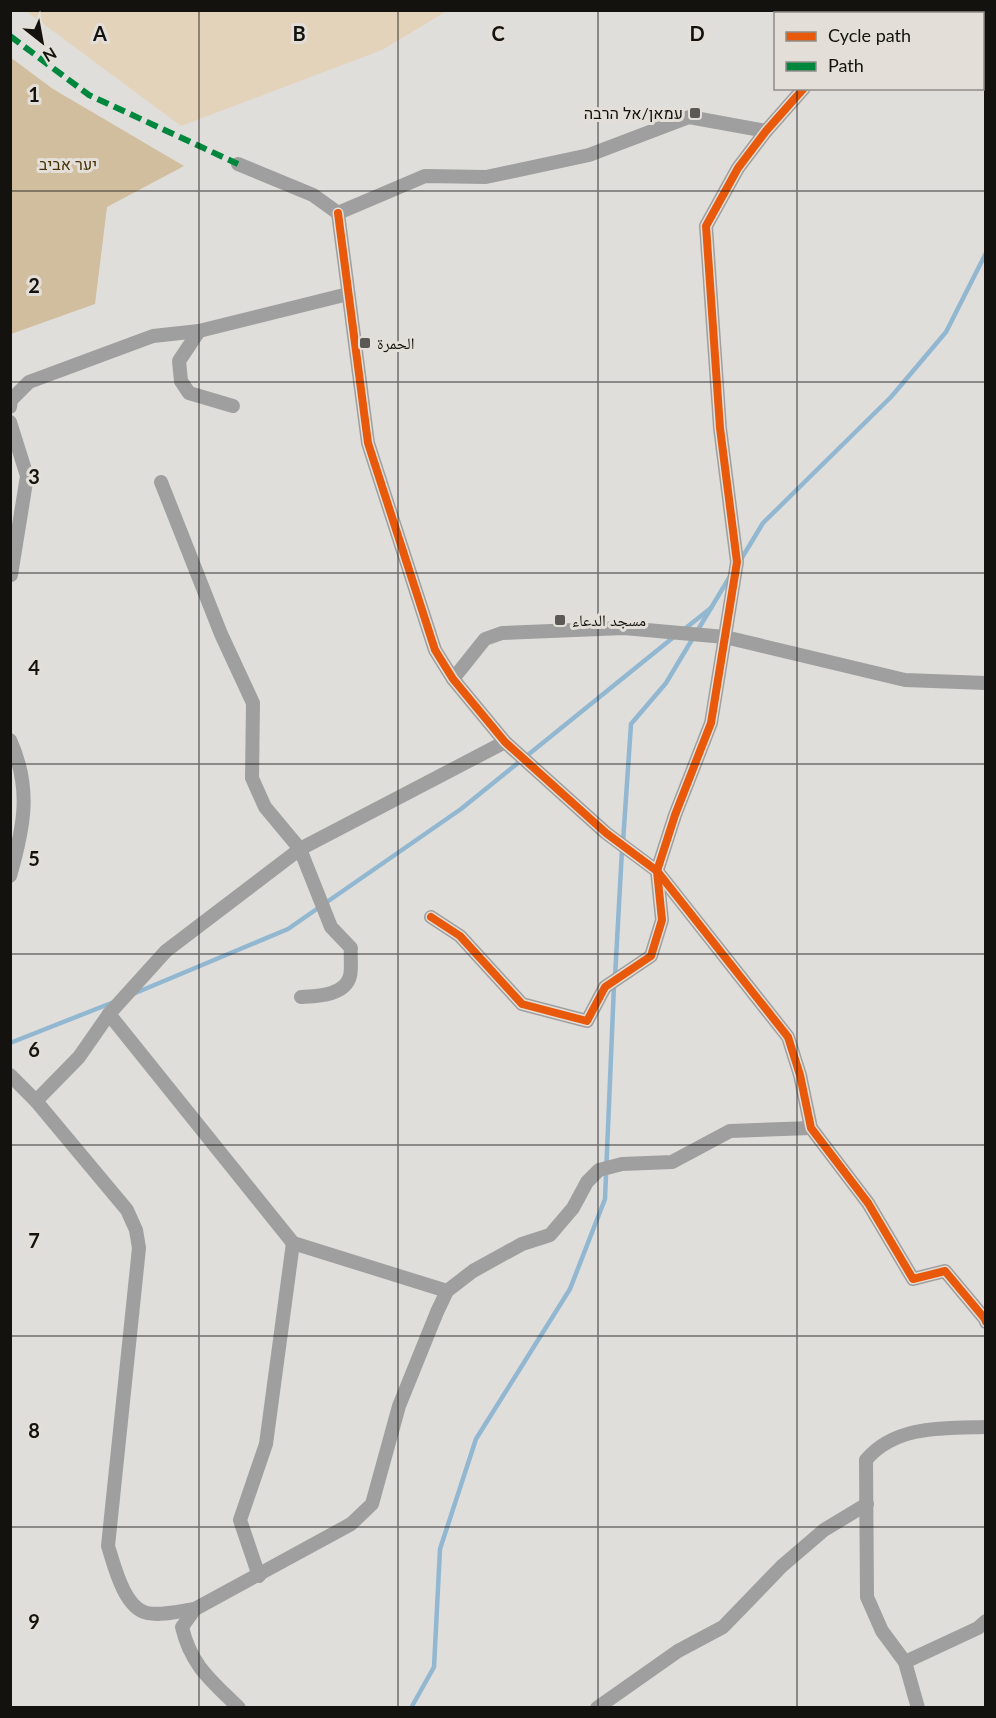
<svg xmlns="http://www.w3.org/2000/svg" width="996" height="1718" viewBox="0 0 996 1718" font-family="Lato,'Noto Naskh Arabic',Heebo,sans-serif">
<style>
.green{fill:#e3d3bb}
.forest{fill:#d1be9f}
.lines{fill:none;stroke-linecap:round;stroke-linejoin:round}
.stream{stroke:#92b7d1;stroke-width:4.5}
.minor{stroke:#9f9f9f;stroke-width:14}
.quiet{stroke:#00873e;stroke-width:6;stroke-dasharray:12 6;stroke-linecap:butt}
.cycleway-casing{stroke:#e3dfd8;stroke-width:11}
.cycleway{stroke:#e8590c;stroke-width:8}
.grid{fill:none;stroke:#13120f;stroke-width:1.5;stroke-opacity:0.55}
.poi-dot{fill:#5b5956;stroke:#e3dfd8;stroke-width:2}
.labels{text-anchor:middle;stroke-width:6;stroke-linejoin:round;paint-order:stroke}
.poi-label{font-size:16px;fill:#13120f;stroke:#e3dfd8;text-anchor:start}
.park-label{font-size:16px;fill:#493205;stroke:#e3dfd8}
.grid-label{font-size:20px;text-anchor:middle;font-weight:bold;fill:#13120f;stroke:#e3dfd8;stroke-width:6;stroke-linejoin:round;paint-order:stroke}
</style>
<rect width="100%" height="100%" fill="#e0dedb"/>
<polygon class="green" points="26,11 447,11 382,50 181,126"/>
<polygon class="forest" points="10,57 53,89 184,166 107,207 95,304 11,334"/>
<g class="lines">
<g class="stream">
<polyline points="740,561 763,523 891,397 946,332 986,253"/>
<polyline points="682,631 711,608"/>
<polyline points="623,842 631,724 666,683 729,578"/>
<polyline points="615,977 622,850"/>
<polyline points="133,994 288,929 461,809 675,636"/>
<polyline points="10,1043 114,1002"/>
<polyline points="411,1708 434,1667 440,1549 476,1439 570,1289 605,1199 614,985"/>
</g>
<g class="minor">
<polyline points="855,14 856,10"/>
<polyline points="238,164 313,195 338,213 425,176 486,177 589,155 689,117 766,131"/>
<polyline points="338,213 368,443 435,650 453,679 505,742 606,833 657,871 788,1037 800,1075 811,1128 868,1203 913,1279 945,1271 985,1319 986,1322"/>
<polyline points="199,331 179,361 181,381 189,393 233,406"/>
<polyline points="10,407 11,400 29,382 153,336 199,331 348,294"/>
<polyline points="10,422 27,476 11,575"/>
<path d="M161,482L221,634L253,703L252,778L265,807L300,849L331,927L351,948C350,956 352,968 350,976C345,996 316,996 301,997"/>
<polyline points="453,679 485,639 502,633 624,628 725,637 905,680 986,683"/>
<path d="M10,740C32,788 24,827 10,876"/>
<polyline points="431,917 460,936 522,1004 587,1021 605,987 651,956 662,920 657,871 675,815 711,723 737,562 720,428 706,226 738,168 766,131 804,88"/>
<polyline points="109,1014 293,1243 447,1291"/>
<path d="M10,1075L36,1101L127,1210L136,1230L139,1248L108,1546C114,1565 124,1608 147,1613C162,1616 180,1611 195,1609"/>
<polyline points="36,1101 79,1057 109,1014 166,951 300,849 505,742"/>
<polyline points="259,1576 240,1520 266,1444 293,1243"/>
<polyline points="905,1662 978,1628 986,1621"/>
<path d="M239,1708C212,1681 191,1666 182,1627L195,1609L351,1524L372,1504L399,1406L437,1312L447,1291L473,1271L522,1244L550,1235L573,1208L587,1182L599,1170L622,1164L672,1162L730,1131L811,1128"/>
<polyline points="597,1708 678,1651 723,1627 782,1566 824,1530 867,1504"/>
<path d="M918,1708L905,1662L882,1631L867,1597L866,1460C895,1425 944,1428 986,1427"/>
</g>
<polyline class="quiet" points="10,36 89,95 238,164"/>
<defs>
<g id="cycleway">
<polyline points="338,213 368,443 435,650 453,679 505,742 606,833 657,871 788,1037 800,1075 811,1128 868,1203 913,1279 945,1271 985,1319 986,1322"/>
<polyline points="431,917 460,936 522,1004 587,1021 605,987 651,956 662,920 657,871 675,815 711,723 737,562 720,428 706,226 738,168 766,131 804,88"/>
</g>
</defs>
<use href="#cycleway" class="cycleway-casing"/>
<use href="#cycleway" class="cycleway"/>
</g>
<path class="grid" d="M199,10V1708M398,10V1708M598,10V1708M797,10V14M797,88V1708M10,191H986M10,382H986M10,573H986M10,764H986M10,954H986M10,1145H986M10,1336H986M10,1527H986"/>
<g class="poi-dot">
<rect x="689" y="107" width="12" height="12" rx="3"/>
<rect x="359" y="337" width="12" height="12" rx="3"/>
<rect x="554" y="614" width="12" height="12" rx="3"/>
</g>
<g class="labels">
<g class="poi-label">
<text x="683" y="119" text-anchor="end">עמאן/אל הרבה</text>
<text x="377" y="349">الحمرة</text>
<text x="572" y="626">مسجد الدعاء</text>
</g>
<g class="park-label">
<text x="68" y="170">יער אביב</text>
</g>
</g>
<g class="grid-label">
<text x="100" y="41">A</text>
<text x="299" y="41">B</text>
<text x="498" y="41">C</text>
<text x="697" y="41">D</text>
<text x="34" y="102">1</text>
<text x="34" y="293">2</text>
<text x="34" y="484">3</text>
<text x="34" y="675">4</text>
<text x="34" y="866">5</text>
<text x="34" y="1057">6</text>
<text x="34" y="1248">7</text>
<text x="34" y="1438">8</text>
<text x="34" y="1629">9</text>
</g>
<rect width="996" height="1718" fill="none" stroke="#13120f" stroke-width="24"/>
<rect x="774" y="12" width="210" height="78" fill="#e3dfd8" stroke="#908d88" stroke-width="1.5"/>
<rect x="786" y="32" width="30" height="9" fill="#e8590c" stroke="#908d88" stroke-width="1.5"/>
<text x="828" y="42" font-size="18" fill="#13120f">Cycle path</text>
<rect x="786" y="62" width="30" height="9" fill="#00873e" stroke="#908d88" stroke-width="1.5"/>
<text x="828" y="72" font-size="18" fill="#13120f">Path</text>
<g transform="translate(42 42) rotate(149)" stroke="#e3dfd8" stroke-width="4.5" paint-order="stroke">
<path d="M0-4.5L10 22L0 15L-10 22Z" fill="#13120f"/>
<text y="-9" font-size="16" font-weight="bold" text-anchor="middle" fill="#13120f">N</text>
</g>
</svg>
